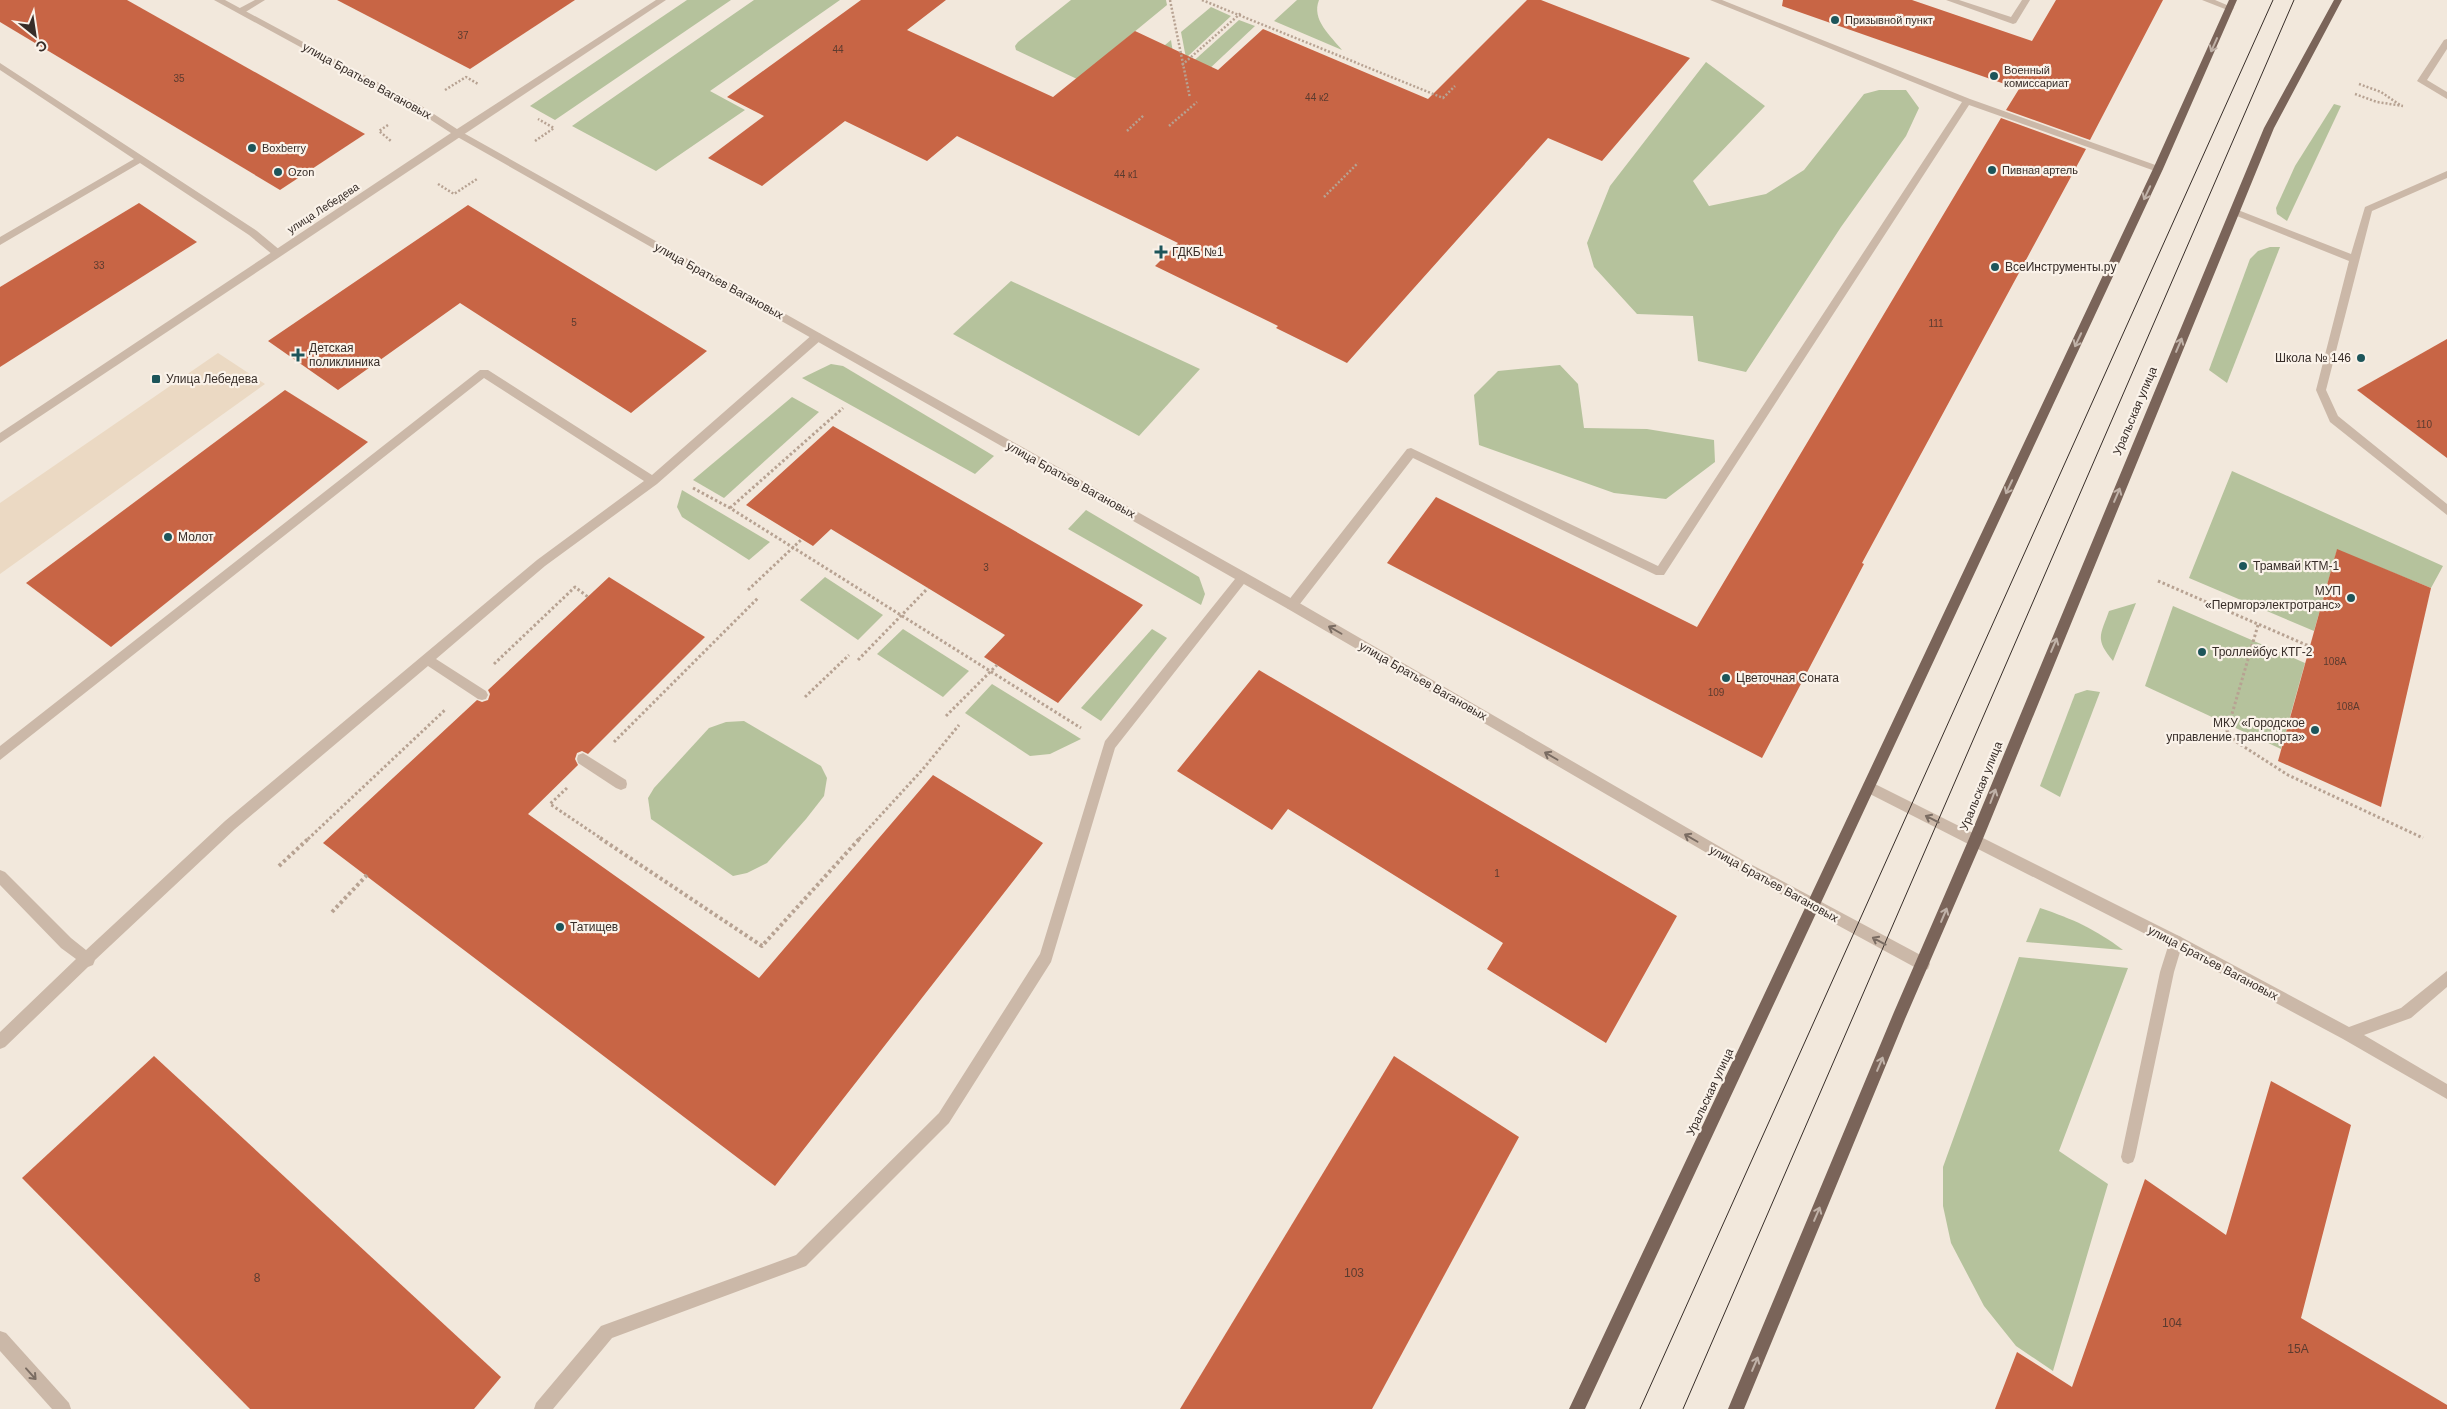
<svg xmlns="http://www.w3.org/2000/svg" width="2447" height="1409" viewBox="0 0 2447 1409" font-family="Arial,sans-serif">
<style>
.green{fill:#b5c29c}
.plaza{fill:#ebd9c3}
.building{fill:#c86545}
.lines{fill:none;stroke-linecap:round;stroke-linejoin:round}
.path-far2{stroke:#b7a292;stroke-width:2.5;stroke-dasharray:2 2;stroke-linecap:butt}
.path-far1{stroke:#b7a292;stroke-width:3;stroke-dasharray:2.5 2.5;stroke-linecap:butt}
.path{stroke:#b7a292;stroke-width:4;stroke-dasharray:3 3;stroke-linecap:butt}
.service{fill:#cbb8a8;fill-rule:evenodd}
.minor{fill:#cbb8a8;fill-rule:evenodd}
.tertiary{fill:#cbb8a8;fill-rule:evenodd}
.primary{fill:#7a6459;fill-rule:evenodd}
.tram{stroke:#372d28;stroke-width:1}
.oneway{stroke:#c0b2a8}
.oneway2{stroke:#7a6c62}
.poi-dot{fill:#1d555a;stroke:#faf2e9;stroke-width:2}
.labels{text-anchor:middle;stroke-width:4.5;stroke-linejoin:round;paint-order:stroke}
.number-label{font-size:10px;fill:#5b3b2f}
.far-poi-label{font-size:11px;fill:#372d28;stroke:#faf2e9;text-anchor:start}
.far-street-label{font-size:11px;fill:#372d28;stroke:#faf2e9}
.street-label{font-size:12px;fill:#372d28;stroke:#faf2e9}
.poi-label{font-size:12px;fill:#372d28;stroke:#faf2e9;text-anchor:start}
.near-number-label{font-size:12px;fill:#5b3b2f}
</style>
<rect width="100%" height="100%" fill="#f2e8dc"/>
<g class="green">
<polygon points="687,0 731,0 555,120 530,106"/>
<polygon points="754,0 840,0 710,91 745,110 656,171 572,126"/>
<polygon points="1071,0 1166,0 1167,5 1111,51 1152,56 1171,40 1175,66 1077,79 1016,50 1015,46 1018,42"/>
<path d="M1297,0H1319C1311,20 1331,36 1342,50L1274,21Z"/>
<polygon points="1211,7 1231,16 1186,58 1181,32"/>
<polygon points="1239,20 1255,26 1192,85 1188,66"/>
<polygon points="1706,62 1765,106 1693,181 1709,206 1766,194 1804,170 1864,94 1879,90 1906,90 1919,108 1906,136 1841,227 1746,372 1698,361 1693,316 1637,314 1594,267 1587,243 1610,186"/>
<polygon points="2334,104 2341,106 2287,221 2277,214 2276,208 2295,166"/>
<polygon points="2270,247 2280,247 2227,383 2209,370 2250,259 2258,251"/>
<polygon points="1011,281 1200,369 1139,436 953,334"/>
<polygon points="831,364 843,366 994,456 975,474 802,378"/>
<polygon points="1560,365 1578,384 1584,428 1647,429 1714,440 1715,462 1666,499 1614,493 1479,445 1474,395 1498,371"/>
<polygon points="792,397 819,412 724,498 693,480"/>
<polygon points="2232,471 2443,566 2431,588 2337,550 2314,631 2189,578"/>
<polygon points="682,490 770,542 749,560 682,517 677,507"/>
<polygon points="1086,510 1199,577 1205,594 1201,605 1068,529"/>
<polygon points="825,577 883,615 858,640 800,600"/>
<path d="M2136,603L2113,661C2095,639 2100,636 2109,611Z"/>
<polygon points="2173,606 2305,663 2281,749 2145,686"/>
<polygon points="903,629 969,671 943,697 877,654"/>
<polygon points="1152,629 1167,638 1101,721 1081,708"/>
<polygon points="992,684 1081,739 1050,754 1030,756 965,713"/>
<polygon points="2087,690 2100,692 2060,797 2040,786 2075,694"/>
<polygon points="744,721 821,766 827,778 824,796 806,819 767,863 747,873 733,876 651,819 648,798 654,788 709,728 726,722"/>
<path d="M2040,908C2073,919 2095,929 2123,950L2026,942Z"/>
<polygon points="2019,957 2128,968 2059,1151 2108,1184 2053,1371 2016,1346 1984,1306 1951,1243 1943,1206 1943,1167"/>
</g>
<polygon class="plaza" points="218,353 265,384 0,574 0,503"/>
<g class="building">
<polygon points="0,0 127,0 365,134 280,190 0,22"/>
<polygon points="337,0 575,0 470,69"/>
<polygon points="861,0 946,0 907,30 1053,97 1135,31 1218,70 1263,29 1428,99 1527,0 1541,0 1690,58 1602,161 1548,138 1347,363 1276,328 1278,326 1155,266 1178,243 957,136 927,161 845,121 762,186 708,158 764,116 727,97"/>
<polygon points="1783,0 1912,0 2032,41 2056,0 2163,0 2090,140 2006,110 2019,89 1782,6"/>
<polygon points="2001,118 2086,149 1862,563 1864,564 1762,758 1387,563 1436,497 1697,627"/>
<polygon points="139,203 197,242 0,367 0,287"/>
<polygon points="468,205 707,351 631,413 460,303 338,390 268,341"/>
<polygon points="2447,339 2447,458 2357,390"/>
<polygon points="285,390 368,442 111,647 26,583"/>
<polygon points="833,426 1143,605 1058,703 984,657 1005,635 831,529 813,546 746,505"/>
<polygon points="2337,549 2431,588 2381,807 2278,761"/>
<polygon points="609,577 705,637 588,754 582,751 577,753 575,759 578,765 528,814 759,978 933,775 1043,843 775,1186 323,843 477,700 482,702 488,700 490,694 488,690"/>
<polygon points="1259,670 1677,916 1606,1043 1487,969 1503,943 1288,809 1272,830 1177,771"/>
<polygon points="154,1056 501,1377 474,1409 250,1409 22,1178"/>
<polygon points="1394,1056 1519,1137 1372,1409 1180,1409"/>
<polygon points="2271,1081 2351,1125 2301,1318 2447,1405 2447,1409 1995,1409 2017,1352 2072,1387 2145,1179 2226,1235"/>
</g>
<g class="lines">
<g class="path-far2">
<polyline points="1170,0 1190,98"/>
<polyline points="1202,0 1443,98 1455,86"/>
<polyline points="1182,65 1241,13"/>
<polyline points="2359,84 2381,92 2400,105"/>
<polyline points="445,90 466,77 478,84"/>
<polyline points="2355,94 2377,102 2403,106"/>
<polyline points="388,125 379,131 391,141"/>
<polyline points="1169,126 1197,102"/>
<polyline points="1127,131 1144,115"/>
<polyline points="535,141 554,128 538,119"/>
<polyline points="438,184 454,194 477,179"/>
<polyline points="1324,197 1358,163"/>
</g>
<g class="path-far1">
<polyline points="693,488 730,508 1081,728"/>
<polyline points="730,508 843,408"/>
<polyline points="2158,581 2309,646"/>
<polyline points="748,590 802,539"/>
<polyline points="2258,625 2227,731 2235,741 2288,775 2423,838"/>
<polyline points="858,660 928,588"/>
<polyline points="494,664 575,587 588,597"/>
<polyline points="805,697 849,655"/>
<polyline points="946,716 997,665"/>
<polyline points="614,742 759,597"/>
<polyline points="567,788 550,804 602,839"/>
<polyline points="308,839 446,709"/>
<polyline points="859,839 923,769 959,725"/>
</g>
<g class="path">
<polyline points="600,838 762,946 860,838"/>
<polyline points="279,866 309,838"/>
<polyline points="332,912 367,875"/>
</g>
<g class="service">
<polygon points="255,0 265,0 244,13 238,13 238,9"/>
<polygon points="1710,0 1722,0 1970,99 2161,167 2163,169 2161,171 2155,171 1969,105 1664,575 1656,575 1413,458 1296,609 1288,609 1286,605 1288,601 1407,449 1411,448 1658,566 1962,102"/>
<polygon points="1946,0 1959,0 2011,17 2022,0 2030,0 2016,23 2013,24"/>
<polygon points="2202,0 2215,0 2234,8 2230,11"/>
<polygon points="2447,39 2447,49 2427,80 2447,92 2447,99 2417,81 2444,40"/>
<polygon points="0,63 257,231 281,251 281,255 273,255 249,235 140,163 0,245 0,237 134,159 0,70"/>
<polygon points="2447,171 2447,178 2372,211 2326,390 2338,416 2447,504 2447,515 2330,422 2316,390 2349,261 2232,214 2230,212 2235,209 2238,210 2351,254 2365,207"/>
<polygon points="817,333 821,334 821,340 657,484 545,566 436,659 486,691 488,695 486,699 482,700 478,699 428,666 235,829 95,960 93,965 88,967 5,1047 0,1049 0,1032 76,959 61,948 0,885 0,870 5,872 71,938 86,950 225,821 537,560 644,481 484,378 0,760 0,746 480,370 488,370 652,475 813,334"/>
<polygon points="1243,572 1247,574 1249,577 1247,580 1115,748 1051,962 949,1123 806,1266 612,1338 553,1409 534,1409 536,1403 601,1326 796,1255 939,1113 1040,954 1105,741 1239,574"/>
<polygon points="583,753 626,780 627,784 626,788 621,790 616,788 578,763 577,759 578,755"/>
<polygon points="2176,935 2181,937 2183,942 2174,972 2135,1157 2133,1162 2128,1164 2123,1162 2121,1157 2160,972 2171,937"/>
</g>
<g class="minor">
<polygon points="214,0 225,0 420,105 460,131 1296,601 1741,859 1928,959 1930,964 1928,969 1923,971 1918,969 1731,867 1288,609 454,135 414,109"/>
<polygon points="1869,781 2181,937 2349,1027 2401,1008 2447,971 2447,987 2411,1018 2364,1035 2447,1084 2447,1099 2343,1039 2171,947 1864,791 1863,787 1864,783"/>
<polygon points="0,1331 6,1333 69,1403 71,1409 52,1409 0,1351"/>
</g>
<polygon class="tertiary" points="656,0 666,0 0,443 0,433 454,131"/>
<g class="primary">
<polygon points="2229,0 2237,0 2163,169 1585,1409 1569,1409 2153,169"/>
<polygon points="2334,0 2342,0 2274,128 1982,841 1905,1019 1744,1409 1728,1409 1894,1012 1968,841 2264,128"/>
</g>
<g class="tram">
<polyline points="1640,1409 2273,0"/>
<polyline points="1683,1409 2294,0"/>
</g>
</g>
<defs><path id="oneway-shaft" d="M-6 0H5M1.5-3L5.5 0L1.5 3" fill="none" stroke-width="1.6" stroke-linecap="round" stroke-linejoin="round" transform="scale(1.25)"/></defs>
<g class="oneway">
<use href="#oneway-shaft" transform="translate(2214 45) rotate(114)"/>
<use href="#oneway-shaft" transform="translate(2147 193) rotate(115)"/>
<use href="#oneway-shaft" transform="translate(2078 340) rotate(115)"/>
<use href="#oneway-shaft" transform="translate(2179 345) rotate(-67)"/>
<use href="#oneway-shaft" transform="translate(2009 487) rotate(115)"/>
<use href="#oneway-shaft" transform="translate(2117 495) rotate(-67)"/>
<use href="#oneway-shaft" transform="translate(2054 645) rotate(-67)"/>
<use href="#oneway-shaft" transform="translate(1993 796) rotate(-69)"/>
<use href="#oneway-shaft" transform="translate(1944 915) rotate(-67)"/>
<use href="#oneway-shaft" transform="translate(1880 1064) rotate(-67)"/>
<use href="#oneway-shaft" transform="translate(1817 1214) rotate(-67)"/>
<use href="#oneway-shaft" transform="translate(1755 1364) rotate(-67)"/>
</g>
<g class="oneway2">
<use href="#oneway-shaft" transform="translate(1335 630) rotate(-150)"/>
<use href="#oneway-shaft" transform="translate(1551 756) rotate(-150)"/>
<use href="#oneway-shaft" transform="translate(1932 819) rotate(-153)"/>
<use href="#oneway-shaft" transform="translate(1691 838) rotate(-150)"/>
<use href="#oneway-shaft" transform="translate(1879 941) rotate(-152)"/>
<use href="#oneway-shaft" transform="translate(31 1374) rotate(48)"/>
</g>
<g class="poi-dot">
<circle cx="1835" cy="20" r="5"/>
<circle cx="1994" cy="76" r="5"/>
<circle cx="252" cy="148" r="5"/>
<circle cx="1992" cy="170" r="5"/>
<circle cx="278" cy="172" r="5"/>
<path d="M1158.5 244.5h5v5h5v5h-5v5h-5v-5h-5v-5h5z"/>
<circle cx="1995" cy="267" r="5"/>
<path d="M295.5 347.5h5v5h5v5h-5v5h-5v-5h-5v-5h5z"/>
<circle cx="2361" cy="358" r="5"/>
<rect x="151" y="374" width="10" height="10" rx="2.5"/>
<circle cx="168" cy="537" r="5"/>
<circle cx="2243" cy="566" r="5"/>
<circle cx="2351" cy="598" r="5"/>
<circle cx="2202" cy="652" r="5"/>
<circle cx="1726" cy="678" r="5"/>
<circle cx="2315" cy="730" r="5"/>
<circle cx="560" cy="927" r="5"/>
</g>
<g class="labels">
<g class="number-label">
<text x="463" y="39">37</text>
<text x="838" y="53">44</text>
<text x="179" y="82">35</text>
<text x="1317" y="101">44 к2</text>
<text x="1126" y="178">44 к1</text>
<text x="99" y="269">33</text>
<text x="574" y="326">5</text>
<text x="1936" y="327">111</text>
<text x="2424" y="428">110</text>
<text x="986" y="571">3</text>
<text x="2335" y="665">108А</text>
<text x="1716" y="696">109</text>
<text x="2348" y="710">108А</text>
<text x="1497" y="877">1</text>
</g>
<g class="far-poi-label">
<text x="1845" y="24">Призывной пункт</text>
<text x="2004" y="74">Военный<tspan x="2004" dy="13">комиссариат</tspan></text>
<text x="262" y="152">Boxberry</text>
<text x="2002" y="174">Пивная артель</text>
<text x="288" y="176">Ozon</text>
</g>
<g class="far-street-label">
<text transform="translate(323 208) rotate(-33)" y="4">улица Лебедева</text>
</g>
<g class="street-label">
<text transform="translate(367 81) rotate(29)" y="4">улица Братьев Вагановых</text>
<text transform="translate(719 281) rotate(29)" y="4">улица Братьев Вагановых</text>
<text transform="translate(2135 411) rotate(-67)" y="4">Уральская улица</text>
<text transform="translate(1071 480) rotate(29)" y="4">улица Братьев Вагановых</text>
<text transform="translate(1423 681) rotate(30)" y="4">улица Братьев Вагановых</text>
<text transform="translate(1981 786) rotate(-68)" y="4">Уральская улица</text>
<text transform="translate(1774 884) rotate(29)" y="4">улица Братьев Вагановых</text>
<text transform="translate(2213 963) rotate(28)" y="4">улица Братьев Вагановых</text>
<text transform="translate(1710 1092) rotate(-65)" y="4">Уральская улица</text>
</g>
<g class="poi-label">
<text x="1172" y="256">ГДКБ №1</text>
<text x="2005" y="271">ВсеИнструменты.ру</text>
<text x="309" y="352">Детская<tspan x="309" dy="14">поликлиника</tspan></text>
<text x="2351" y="362" text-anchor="end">Школа № 146</text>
<text x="166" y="383">Улица Лебедева</text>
<text x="178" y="541">Молот</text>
<text x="2253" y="570">Трамвай КТМ-1</text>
<text x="2341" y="595" text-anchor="end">МУП<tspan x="2341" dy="14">«Пермгорэлектротранс»</tspan></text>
<text x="2212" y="656">Троллейбус КТГ-2</text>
<text x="1736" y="682">Цветочная Соната</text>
<text x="2305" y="727" text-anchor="end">МКУ «Городское<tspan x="2305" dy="14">управление транспорта»</tspan></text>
<text x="570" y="931">Татищев</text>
</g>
<g class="near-number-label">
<text x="1354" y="1277">103</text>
<text x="257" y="1282">8</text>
<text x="2172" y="1327">104</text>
<text x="2298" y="1353">15А</text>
</g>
</g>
<g transform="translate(35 35) rotate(150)" stroke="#faf2e9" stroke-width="4" paint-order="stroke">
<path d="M0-4L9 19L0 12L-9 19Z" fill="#372d28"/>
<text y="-8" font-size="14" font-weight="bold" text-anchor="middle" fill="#372d28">С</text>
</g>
</svg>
